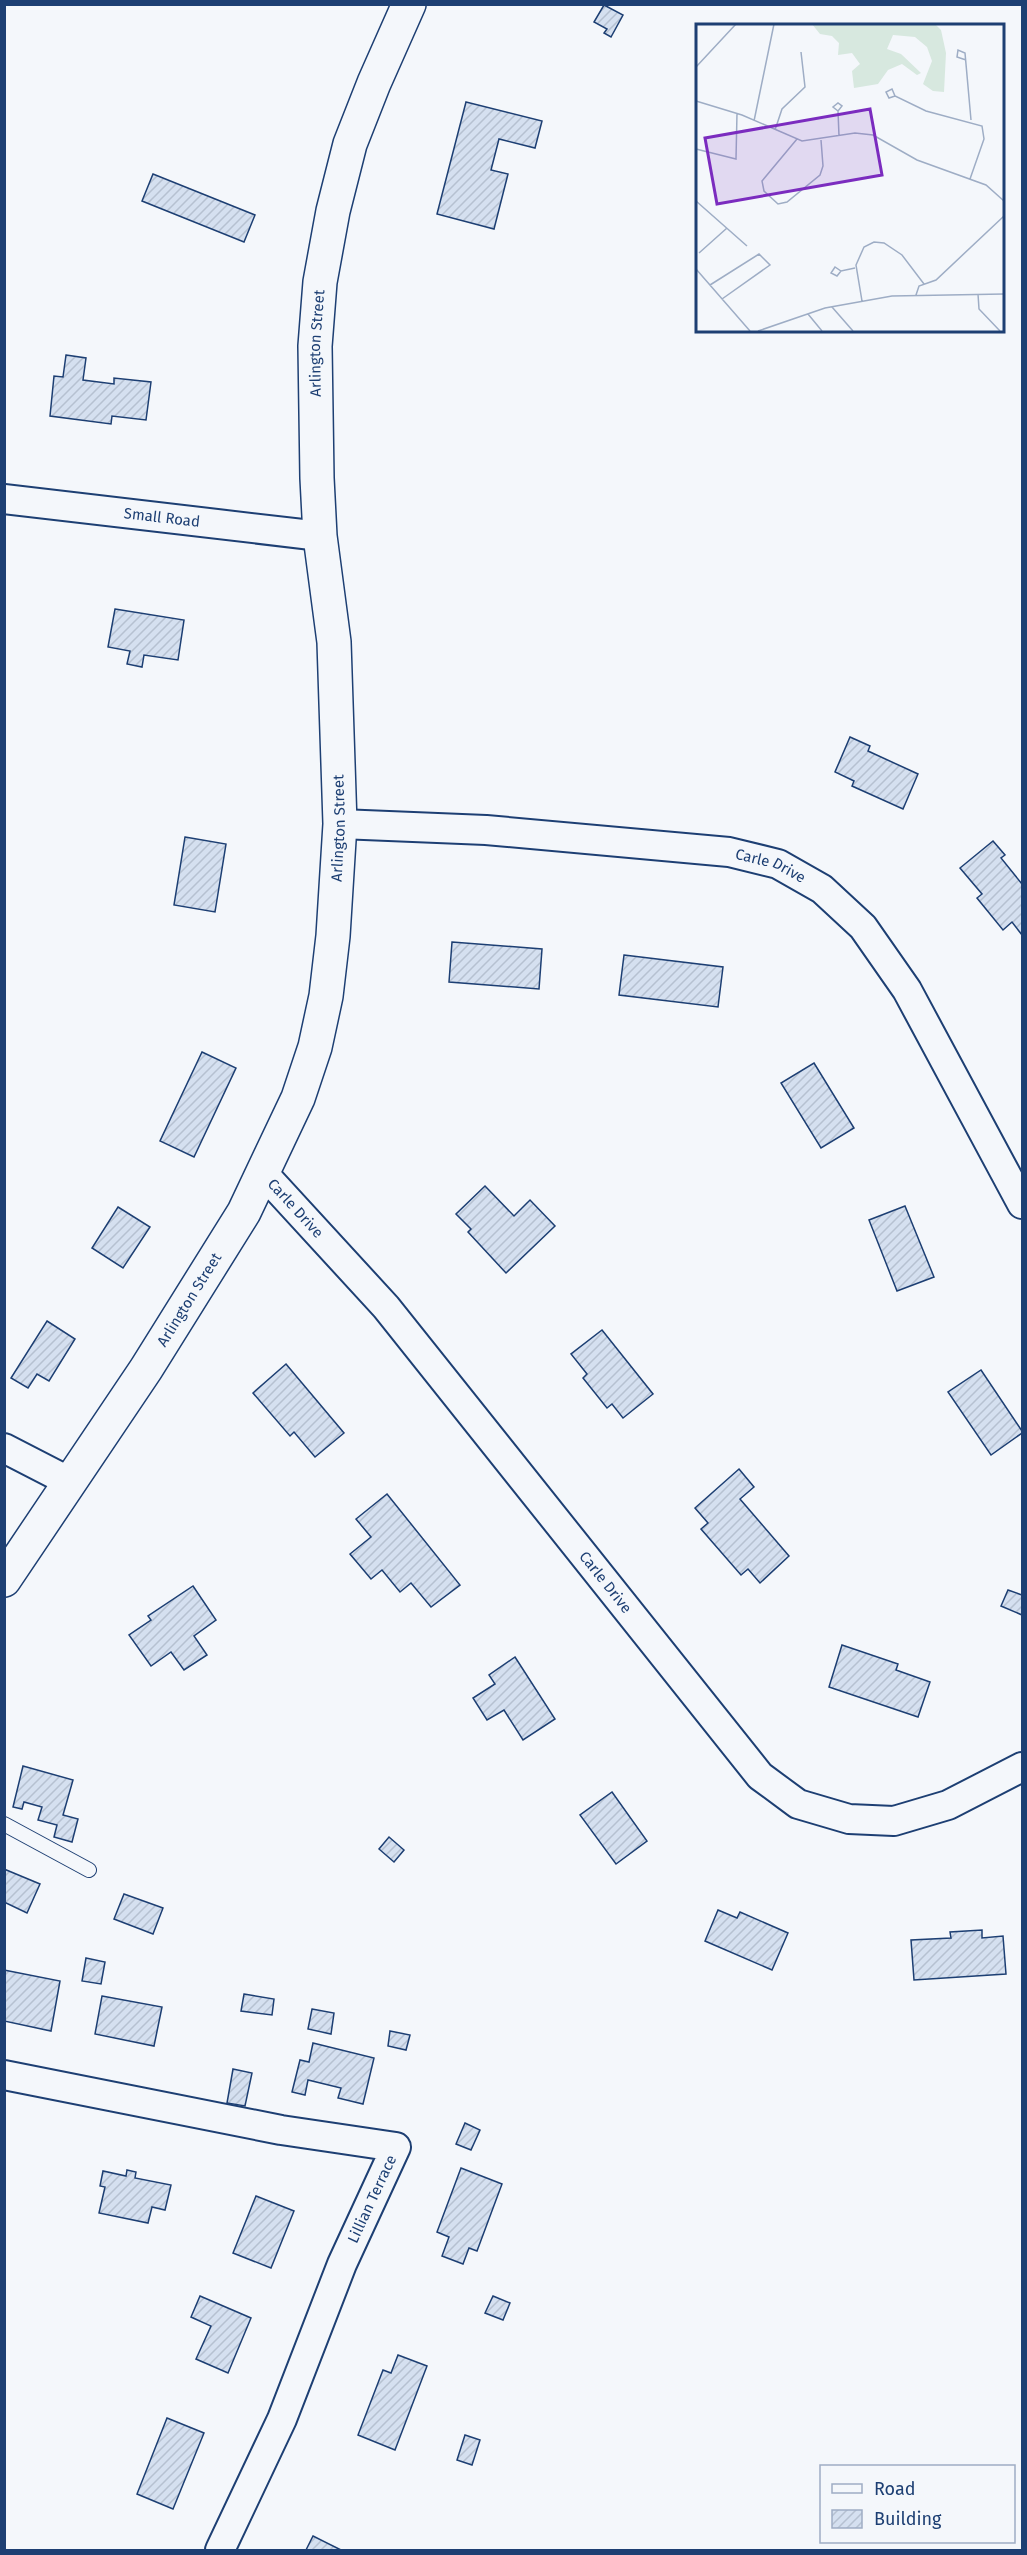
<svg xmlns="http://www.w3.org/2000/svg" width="1027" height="2555" viewBox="0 0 1027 2555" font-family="'Fira Sans',sans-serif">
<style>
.building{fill:url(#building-hatch);stroke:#1d3f73;stroke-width:1.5}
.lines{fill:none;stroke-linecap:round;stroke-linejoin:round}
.service-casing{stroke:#1d3f73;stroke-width:16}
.minor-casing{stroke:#1d3f73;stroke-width:32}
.tertiary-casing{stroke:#1d3f73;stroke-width:36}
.service{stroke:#f4f7fb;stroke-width:14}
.minor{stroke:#f4f7fb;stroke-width:28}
.tertiary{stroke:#f4f7fb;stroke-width:33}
.labels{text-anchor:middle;stroke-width:4.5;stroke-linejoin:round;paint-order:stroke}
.street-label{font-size:15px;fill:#1d3f73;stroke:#f4f7fb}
.inset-road{fill:none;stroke:#9eadc5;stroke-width:1.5}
.view{fill:#7b2cbf;fill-opacity:0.15;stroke:#7b2cbf;stroke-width:3}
.inset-edge{fill:none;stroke:#1d3f73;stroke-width:3}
</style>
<defs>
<pattern id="building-hatch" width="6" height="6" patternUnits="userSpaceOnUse" patternTransform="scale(1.5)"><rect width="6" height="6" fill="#d5e0f0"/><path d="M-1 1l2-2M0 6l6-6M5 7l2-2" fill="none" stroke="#b6c1d1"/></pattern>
</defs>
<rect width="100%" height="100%" fill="#f4f7fb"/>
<g class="building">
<polygon points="604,5 623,15 611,37 604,33 607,29 594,22"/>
<polygon points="466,102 542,121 535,148 499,139 491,170 508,174 494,229 437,214"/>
<polygon points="153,174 255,215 244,242 142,201"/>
<polygon points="66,355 86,358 83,380 114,384 114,378 151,382 146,420 112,416 111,424 50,416 54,376 63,377"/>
<polygon points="115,609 184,620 178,660 144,655 142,667 127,664 130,651 108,647"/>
<polygon points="850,737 870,746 868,751 918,774 903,809 852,786 854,781 835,772"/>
<polygon points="185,837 226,844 215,912 174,905"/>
<polygon points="993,841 1005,855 1001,858 1022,884 1022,935 1012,922 1003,930 977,898 982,894 960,868"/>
<polygon points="452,942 542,949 539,989 449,982"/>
<polygon points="624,955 723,967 718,1007 619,995"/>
<polygon points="202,1052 236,1068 194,1157 160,1141"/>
<polygon points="814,1063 854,1128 821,1148 781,1083"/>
<polygon points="485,1186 514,1216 530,1200 555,1226 506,1273 468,1232 471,1229 456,1214"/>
<polygon points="905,1206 934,1277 897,1291 869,1220"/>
<polygon points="118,1207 150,1227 123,1268 92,1248"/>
<polygon points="47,1321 75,1339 49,1381 37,1374 28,1388 11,1378"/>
<polygon points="602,1330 653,1394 623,1418 612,1404 607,1408 583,1378 587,1374 571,1354"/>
<polygon points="286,1364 344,1433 315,1457 294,1432 290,1436 253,1393"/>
<polygon points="981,1370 1022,1431 1022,1433 991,1455 948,1392"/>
<polygon points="739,1469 754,1487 740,1499 789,1556 760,1583 748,1569 741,1575 701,1529 708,1523 695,1508"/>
<polygon points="387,1494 460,1585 431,1607 411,1583 400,1592 382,1570 371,1579 350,1554 371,1537 356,1519"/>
<polygon points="193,1586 216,1620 194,1636 207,1655 184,1670 171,1652 151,1666 129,1635 151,1620 148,1616"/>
<polygon points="1008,1590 1022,1595 1022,1615 1001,1606"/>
<polygon points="842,1645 898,1664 896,1670 930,1682 918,1717 829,1687"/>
<polygon points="515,1657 555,1719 523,1740 504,1710 487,1720 473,1698 495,1684 489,1675"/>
<polygon points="23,1766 73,1780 63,1815 78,1819 72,1842 54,1837 57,1825 38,1820 42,1807 24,1802 22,1809 13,1807"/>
<polygon points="612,1792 647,1841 616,1864 580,1815"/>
<polygon points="389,1837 404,1850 394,1862 379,1849"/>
<polygon points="4,1869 40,1884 27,1913 4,1902"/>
<polygon points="124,1894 163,1908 153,1934 114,1919"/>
<polygon points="718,1910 737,1918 740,1912 788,1933 772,1970 705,1941"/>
<polygon points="982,1930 982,1938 1003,1936 1006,1974 914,1980 911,1940 951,1938 950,1932"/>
<polygon points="86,1958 105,1962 101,1984 82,1981"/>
<polygon points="4,1970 60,1981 51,2031 4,2021"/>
<polygon points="244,1994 274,1999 272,2015 241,2011"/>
<polygon points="102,1996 162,2007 154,2046 95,2034"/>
<polygon points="312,2009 334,2013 331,2034 308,2029"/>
<polygon points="390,2031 410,2035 406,2050 388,2046"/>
<polygon points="313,2043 374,2058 363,2104 338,2098 341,2088 308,2080 305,2095 292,2092 300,2060 309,2062"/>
<polygon points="233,2069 252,2073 245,2106 227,2103"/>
<polygon points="465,2123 480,2130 471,2150 456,2144"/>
<polygon points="461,2168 502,2184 477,2251 469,2248 463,2264 442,2256 449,2237 437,2232"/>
<polygon points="127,2170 136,2172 135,2178 171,2185 165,2210 152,2207 148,2223 99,2213 105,2187 100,2186 103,2171 126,2176"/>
<polygon points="256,2196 294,2211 271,2268 233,2253"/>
<polygon points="200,2296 251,2318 228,2373 196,2359 211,2326 191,2317"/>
<polygon points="493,2296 510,2303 503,2320 485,2313"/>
<polygon points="398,2355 427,2366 395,2450 358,2435 383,2370 391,2373"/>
<polygon points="167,2418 204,2433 173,2509 137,2494"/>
<polygon points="465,2435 480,2440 472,2465 457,2460"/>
<polygon points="313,2536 341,2550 306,2550"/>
</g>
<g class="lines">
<defs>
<polyline id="service" points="4,1824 89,1870"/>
<g id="minor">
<path id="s1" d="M4,499L320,536"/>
<path id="s2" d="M340,824L486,830L729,852L778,864L822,889L863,927L907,990L1022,1204"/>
<path id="s3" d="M263,1173L386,1307L760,1776L798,1804L849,1819L894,1821L948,1805L1022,1767"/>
<polyline points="4,1448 70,1482"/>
<polyline points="4,2075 281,2130 396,2147 342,2264 282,2419 220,2550"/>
</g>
<g id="tertiary">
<path id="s4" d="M4,1580L146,1369L244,1212L298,1098L315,1047L326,996L333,936L340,824L334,642L320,536L317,478L315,346L320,282L333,211L350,144L374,83L409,4"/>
</g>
</defs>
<use href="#service" class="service-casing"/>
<use href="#minor" class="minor-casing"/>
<use href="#tertiary" class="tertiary-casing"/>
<use href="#service" class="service"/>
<use href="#minor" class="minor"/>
<use href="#tertiary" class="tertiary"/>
</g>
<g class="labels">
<g class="street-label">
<text dy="5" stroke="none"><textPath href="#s4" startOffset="1326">Arlington Street</textPath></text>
<text dy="5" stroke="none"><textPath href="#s1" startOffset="159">Small Road</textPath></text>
<text dy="5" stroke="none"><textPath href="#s4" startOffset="840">Arlington Street</textPath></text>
<text dy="5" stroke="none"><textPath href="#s2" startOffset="434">Carle Drive</textPath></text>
<text dy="5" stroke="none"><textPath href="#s3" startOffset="48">Carle Drive</textPath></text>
<text dy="5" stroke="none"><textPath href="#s4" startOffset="336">Arlington Street</textPath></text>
<text dy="5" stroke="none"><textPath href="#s3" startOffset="534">Carle Drive</textPath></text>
<text transform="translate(372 2199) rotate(-65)" y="5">Lillian Terrace</text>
</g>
</g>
<g transform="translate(696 24)">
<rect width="308" height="308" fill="#f4f7fb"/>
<path d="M116,0H239L245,6L250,29L248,68L237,67L227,60L236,37L231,23L219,13L197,11L191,25L205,30L225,49L221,51L206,40L192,46L182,60L158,64L156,47L164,40L156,29L142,31L143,19L136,12L124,10Z" fill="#d7e8df"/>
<path class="inset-road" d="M270,36L261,33L262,26L269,29L275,96M0,43L40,0M199,72L193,74L190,68L196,65L199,72L230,87L286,102L288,115L274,155M0,77L46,91L106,117L159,109L177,111L221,136L290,161L308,177M142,87L137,83L142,79L146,82L142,87L143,112M58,97L78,0M79,106L86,85L109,63L105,28M101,115L66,157L68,167L82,180L91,178L124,151L127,142L125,116M0,125L40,135L41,89M0,177L51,222M3,229L31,204M0,245L54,307M145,247L141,252L135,249L139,243L145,247L159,244M14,261L63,230L74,241L26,275M282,270L283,285L304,307M220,271L223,262L240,256L308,192M166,277L160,241L168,223L178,218L188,219L206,231L228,260M136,283L157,307M112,290L126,307M62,307L129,284L196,272L308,270"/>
<path class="view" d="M174,85L186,151L21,180L9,114Z"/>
<rect width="308" height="308" class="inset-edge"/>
</g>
<rect width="1027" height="2555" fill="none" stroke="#1d3f73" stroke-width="12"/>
<rect x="820" y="2465" width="195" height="78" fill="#f4f7fb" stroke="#9eadc5" stroke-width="1.5"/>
<rect x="832" y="2484" width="30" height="9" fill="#f4f7fb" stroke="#9eadc5" stroke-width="1.5"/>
<text x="874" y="2495" font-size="18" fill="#1d3f73">Road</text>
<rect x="832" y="2510" width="30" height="18" fill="url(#building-hatch)" stroke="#9eadc5" stroke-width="1.5"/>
<text x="874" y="2525" font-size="18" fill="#1d3f73">Building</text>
</svg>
